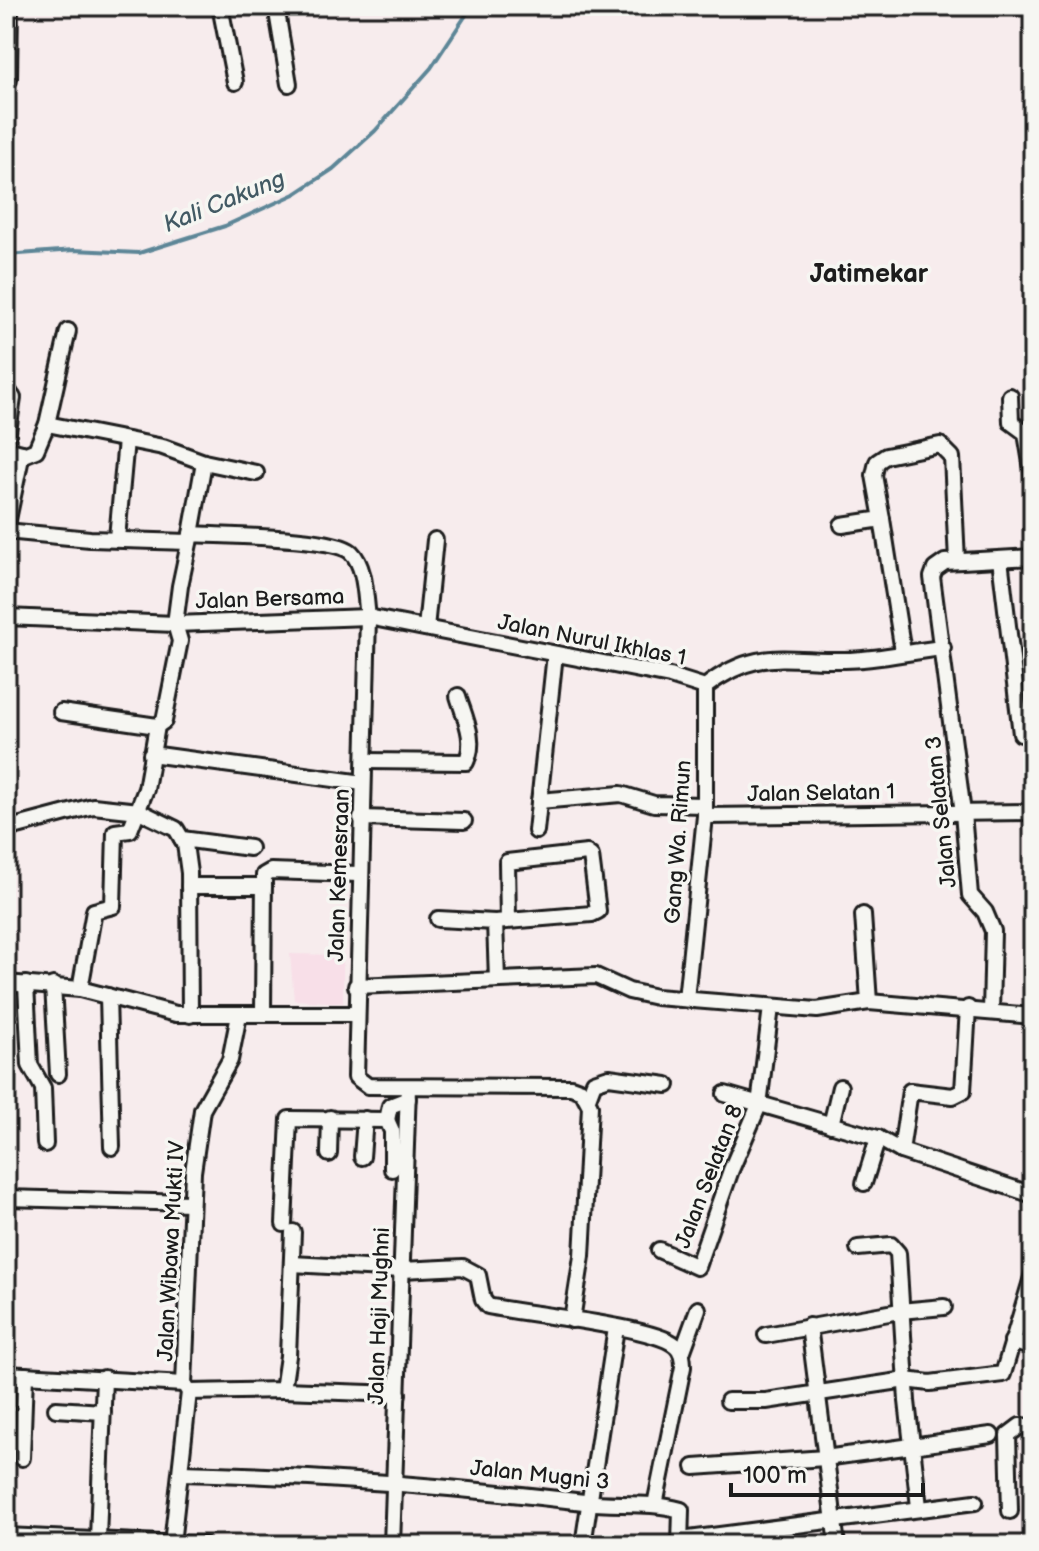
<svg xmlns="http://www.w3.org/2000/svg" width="1039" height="1551" viewBox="0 0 1039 1551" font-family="'Balsamiq Sans',sans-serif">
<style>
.built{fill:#f8dfe8}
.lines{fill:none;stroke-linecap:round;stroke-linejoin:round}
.stream{stroke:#5d8697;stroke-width:4}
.street-casing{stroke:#1c1c1c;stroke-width:20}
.street{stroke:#f6f6f2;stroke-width:14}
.labels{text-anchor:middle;stroke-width:7;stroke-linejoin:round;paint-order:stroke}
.street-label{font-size:22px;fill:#1c1c1c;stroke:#f6f6f2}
.water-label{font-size:24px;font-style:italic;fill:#425a64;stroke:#f6f6f2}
.quarter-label{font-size:26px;font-weight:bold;fill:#1c1c1c;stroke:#f6f6f2}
</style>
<rect width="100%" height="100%" fill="#f7eced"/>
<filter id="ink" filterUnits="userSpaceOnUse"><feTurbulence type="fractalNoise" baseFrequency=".0125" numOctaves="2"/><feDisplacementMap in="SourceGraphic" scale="16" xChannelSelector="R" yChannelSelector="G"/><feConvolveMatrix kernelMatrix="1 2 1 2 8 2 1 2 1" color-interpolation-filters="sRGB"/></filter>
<g filter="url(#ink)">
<polygon class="built" points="290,954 343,955 343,1003 294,1000"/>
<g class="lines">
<polyline class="stream" points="6,255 74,250 139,253 225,226 295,194 333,169 375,131 431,68 472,6"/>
<defs>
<g id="street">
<polyline points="220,6 235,82"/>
<polyline points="276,6 289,84"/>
<polyline points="9,80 10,6"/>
<polyline points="6,388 13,398 6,445"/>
<polyline points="1010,396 1011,422 1026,433 1033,475"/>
<polyline points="47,424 163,447 204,462 256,473"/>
<polyline points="6,449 26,454 36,450 47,424 68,331"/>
<polyline points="882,519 903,652"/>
<polyline points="842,525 882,519 874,475 877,462 886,456 940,445 952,457 957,561"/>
<polyline points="6,529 22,453"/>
<polyline points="6,531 90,539 189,542"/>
<polyline points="191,534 204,462"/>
<polyline points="117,538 126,440"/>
<polyline points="1000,559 1021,734"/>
<path d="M6,617L175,624L368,617L670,676L705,687C756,647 786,661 845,660C878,660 911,651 943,648"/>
<polyline points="426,628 435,540"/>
<polyline points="61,712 157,726"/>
<polyline points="151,754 363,783"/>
<path d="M365,761L466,762C477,741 464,716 458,696"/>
<polyline points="539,801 621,794 654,804 705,805"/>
<polyline points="705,816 1033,812"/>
<polyline points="361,818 464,821"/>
<polyline points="6,829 93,806 139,811 176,829 185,844 189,873 190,1015"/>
<polyline points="536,831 555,654"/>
<polyline points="182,839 250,848"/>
<polyline points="189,886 264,886"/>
<polyline points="863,915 869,1002"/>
<polyline points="438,919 495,922"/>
<polyline points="497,980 495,922 592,914 598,911 591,856 587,853 507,862 508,921"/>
<polyline points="6,983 80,989 176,1014 355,1014"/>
<polyline points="26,984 30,1065 43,1088 45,1144"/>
<polyline points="53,985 58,1074"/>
<polyline points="356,986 596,976 629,991 656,997 817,1010 869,1002 1033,1016"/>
<path d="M80,989L94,911L113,906L115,832L130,830L146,789L157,726L164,721L180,641L175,624L180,586L191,534C220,536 334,536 351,552C366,567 365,597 368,617L356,1077L368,1086L571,1087L582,1091L590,1106L582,1256L572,1320"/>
<polyline points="108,996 112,1147"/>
<polyline points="686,999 705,816 705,687"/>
<polyline points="991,1012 993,931 985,912 970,895 963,813 932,577 935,569 945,562 1033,557"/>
<polyline points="263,1013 264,875 271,871 358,874"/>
<polyline points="725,1094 878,1138 901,1151 1033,1195"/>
<polyline points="588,1098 594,1082 609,1077 667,1085"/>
<polyline points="387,1120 390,1106 408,1099"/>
<polyline points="831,1125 840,1087"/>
<polyline points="901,1151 910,1091 953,1096 963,1091 968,1008"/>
<polyline points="329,1154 330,1118"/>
<polyline points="362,1157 365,1119"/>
<polyline points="864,1183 878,1138"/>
<polyline points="6,1198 191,1203"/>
<polyline points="284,1224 289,1119 387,1120 392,1131 392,1169"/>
<polyline points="858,1248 891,1245 898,1253 907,1401 919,1507"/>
<polyline points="659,1250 697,1267 731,1170 759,1105 771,1007"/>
<path d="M292,1264L402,1270L463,1267L478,1275L483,1300L488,1306C524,1314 652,1326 675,1345C682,1350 683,1358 683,1367L655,1505"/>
<polyline points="809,1326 837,1545"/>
<polyline points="766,1335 900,1311 944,1307"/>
<polyline points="1012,1341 1033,1348"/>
<polyline points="682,1353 698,1309"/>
<polyline points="6,1374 184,1384"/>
<polyline points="283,1390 398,1394"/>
<polyline points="189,1392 283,1390 288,1356 293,1232"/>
<polyline points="728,1401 766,1401 906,1380 930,1383 1003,1374 1033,1274"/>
<polyline points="56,1409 103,1412"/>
<polyline points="22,1458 25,1375"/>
<polyline points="694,1467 825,1458 991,1435"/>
<path d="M181,1473C316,1476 450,1486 584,1502C616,1506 649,1501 681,1510L680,1545"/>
<polyline points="1010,1511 1008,1435 1020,1426 1033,1427"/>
<polyline points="6,1536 204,1545"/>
<polyline points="98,1539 104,1378"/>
<polyline points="681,1540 975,1502"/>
<polyline points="172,1544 189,1392 184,1384 193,1172 202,1110 230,1060 239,1015"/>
<polyline points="392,1545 408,1088"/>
<polyline points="583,1545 616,1328"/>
</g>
</defs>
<use href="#street" class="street-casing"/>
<use href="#street" class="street"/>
</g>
</g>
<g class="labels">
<g class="street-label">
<text transform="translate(270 598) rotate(-2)" y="8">Jalan Bersama</text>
<text transform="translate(592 639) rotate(11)" y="8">Jalan Nurul Ikhlas 1</text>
<text transform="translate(821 792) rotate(-1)" y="8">Jalan Selatan 1</text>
<text transform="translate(940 812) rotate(-96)" y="8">Jalan Selatan 3</text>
<text transform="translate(677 842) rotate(-86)" y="8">Gang Wa. Rimun</text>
<text transform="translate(338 875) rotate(-88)" y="8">Jalan Kemesraan</text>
<text transform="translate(708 1176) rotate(-69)" y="8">Jalan Selatan 8</text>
<text transform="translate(170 1251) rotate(-87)" y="8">Jalan Wibawa Mukti IV</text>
<text transform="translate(378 1316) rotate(-88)" y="8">Jalan Haji Mughni</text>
<text transform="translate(540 1474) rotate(6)" y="8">Jalan Mugni 3</text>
</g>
<g class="water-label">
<text transform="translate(224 201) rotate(-22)" y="8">Kali Cakung</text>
</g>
<g class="quarter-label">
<text x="869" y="282">Jatimekar</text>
</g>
</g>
<rect width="1039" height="1551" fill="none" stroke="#f6f6f2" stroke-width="32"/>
<rect x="16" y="16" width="1007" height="1519" fill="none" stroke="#1c1c1c" stroke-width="3" filter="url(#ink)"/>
<path d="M731 1483v12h192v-12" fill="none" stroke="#1c1c1c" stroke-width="4"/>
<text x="743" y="1483" font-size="24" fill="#1c1c1c" stroke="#f6f6f2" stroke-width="6" paint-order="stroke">100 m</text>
</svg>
